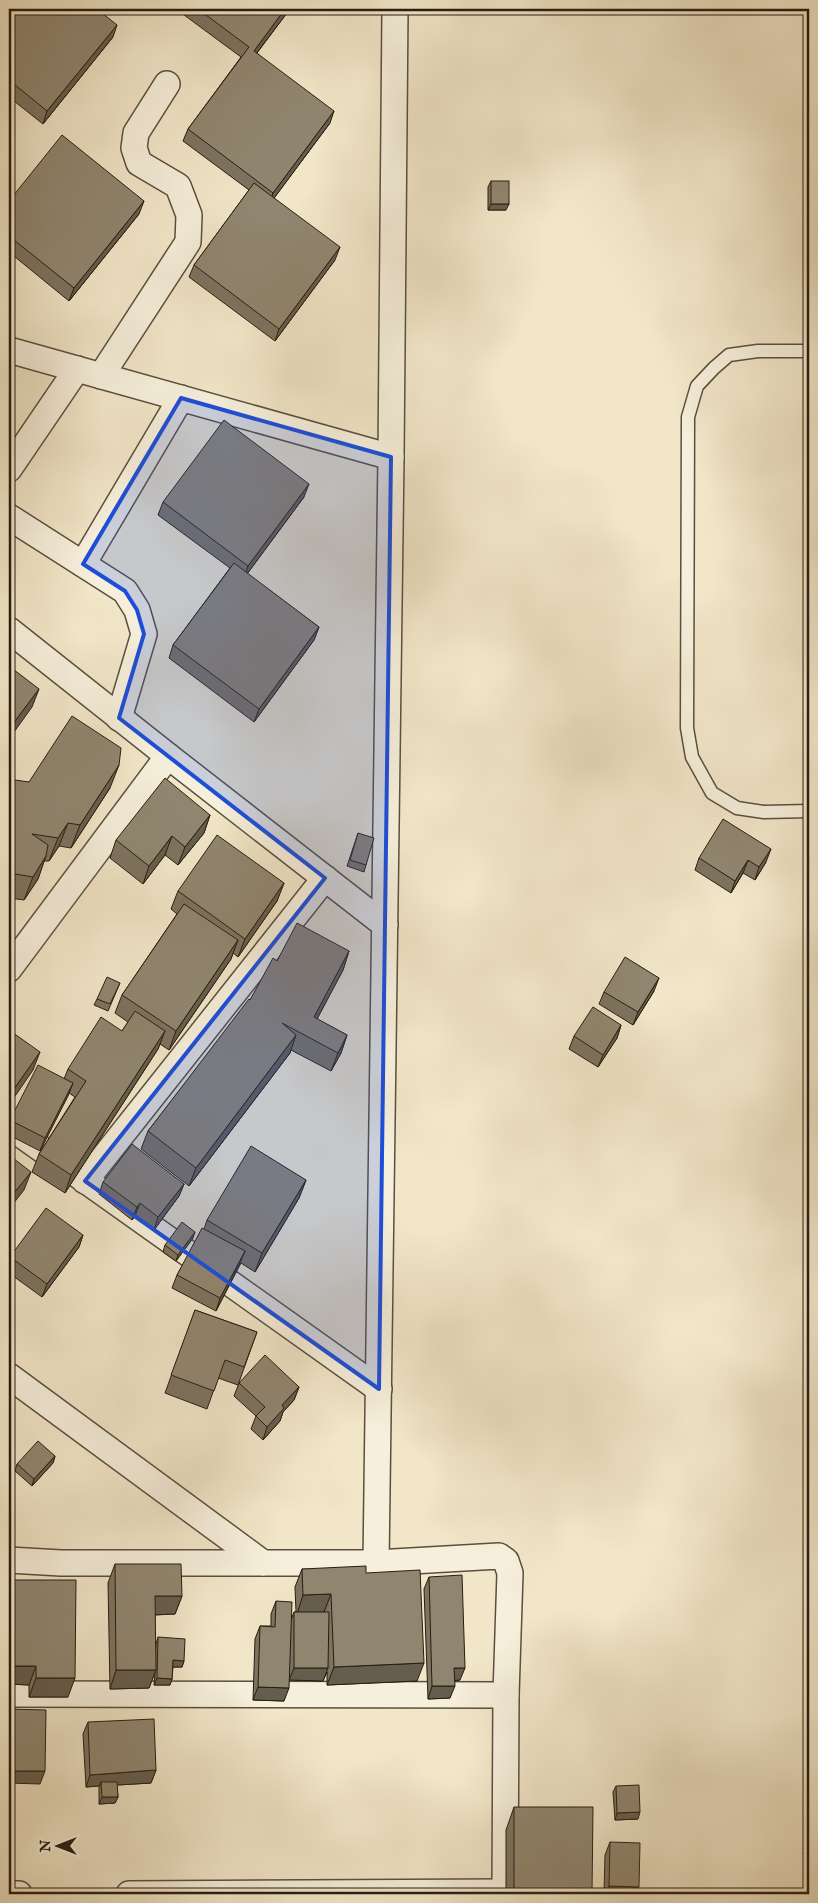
<svg xmlns="http://www.w3.org/2000/svg" width="818" height="1903" viewBox="0 0 818 1903" font-family="'IM FELL English',serif">
<style>
.lines{fill:none;stroke-linecap:round;stroke-linejoin:round}
.service-casing{stroke:#5a4f3e;stroke-width:15}
.minor-casing{stroke:#5a4f3e;stroke-width:28}
.service{stroke:#f6efdb;stroke-width:12}
.minor{stroke:#f6efdb;stroke-width:25}
.wall{fill:#7c7360;stroke:#271d10}
.shaded-wall{fill:#655e4e;stroke:#271d10}
.building{fill:#908670;stroke:#271d10}
.marked{fill:#1d4ed8;fill-opacity:0.2;stroke:#1d4ed8;stroke-width:4;stroke-linejoin:round}
</style>
<rect width="100%" height="100%" fill="#f1e6c8"/>
<filter id="stains"><feTurbulence type="fractalNoise" baseFrequency=".004" numOctaves="4"/><feColorMatrix values="0 0 0 0 .2 0 0 0 0 .09 0 0 0 0 .02 0 0 0 .5 -.17"/></filter>
<radialGradient id="worn" r=".72"><stop offset=".6" stop-color="#630" stop-opacity="0"/><stop offset="1" stop-color="#630" stop-opacity=".3"/></radialGradient>
<g class="lines">
<defs>
<polyline id="service" points="809,351 758,351 729,355 714,368 697,386 688,417 687,728 692,757 712,793 737,808 764,812 809,811"/>
<g id="minor">
<polyline points="9,350 391,457"/>
<polyline points="101,376 188,242 189,215 178,186 139,163 134,148 136,133 167,84"/>
<polyline points="9,469 77,369"/>
<polyline points="9,517 125,591 137,610 144,634 119,718"/>
<polyline points="83,564 181,398"/>
<polyline points="9,630 168,756 385,925"/>
<polyline points="9,969 168,756"/>
<polyline points="9,1126 379,1389"/>
<polyline points="85,1181 325,878"/>
<polyline points="9,1376 263,1563"/>
<polyline points="9,1560 61,1563 376,1563 499,1556 506,1561 510,1573 506,1695 505,1894"/>
<polyline points="376,1563 391,457 395,9"/>
<polyline points="9,1694 506,1695"/>
<polyline points="9,1894 19,1894"/>
<polyline points="129,1894 505,1892"/>
</g>
</defs>
<use href="#service" class="service-casing"/>
<use href="#minor" class="minor-casing"/>
<use href="#service" class="service"/>
<use href="#minor" class="minor"/>
</g>
<g class="wall">
<polygon points="9,9 113,37 43,124 9,97"/>
<polygon points="176,9 290,9 257,53 330,123 274,198 335,260 275,341 189,277 194,265 249,190 183,141 188,129 241,57"/>
<polygon points="491,181 506,210 488,210 488,187"/>
<polygon points="9,201 139,214 69,301 9,252"/>
<polygon points="304,497 247,574 319,627 314,640 254,722 169,658 173,645 230,568 158,515 163,502"/>
<polygon points="29,782 110,788 71,848 59,846 49,861 44,861 38,879 24,900 9,898 9,790"/>
<polygon points="210,815 204,833 178,865 165,855 143,884 110,858 116,840"/>
<polygon points="358,833 366,865 364,872 347,866"/>
<polygon points="699,858 766,862 755,880 743,873 731,893 695,870"/>
<polygon points="284,883 277,901 238,957 233,953 231,959 169,1050 160,1044 158,1049 65,1193 32,1172 39,1154 75,1097 69,1093 40,1151 9,1135 9,1123 10,1120 64,1079 68,1069 122,1031 128,1022 115,1013 122,995 177,914 171,909 178,891"/>
<polygon points="349,951 343,970 317,1019 347,1035 341,1053 331,1071 291,1050 290,1053 189,1186 141,1149 148,1131 250,1000 277,961"/>
<polygon points="120,983 108,1011 94,1005 97,999"/>
<polygon points="654,991 633,1025 599,1004 604,992"/>
<polygon points="621,1025 617,1038 598,1067 569,1049 574,1036"/>
<polygon points="306,1180 299,1198 255,1272 241,1263 216,1311 172,1288 177,1275 204,1229 207,1220"/>
<polygon points="103,1182 184,1184 179,1196 154,1230 135,1216 132,1220 99,1194"/>
<polygon points="83,1235 79,1247 42,1297 9,1273 9,1260 10,1257"/>
<polygon points="193,1238 176,1261 163,1252 165,1245"/>
<polygon points="195,1310 257,1332 238,1385 218,1378 207,1409 165,1393"/>
<polygon points="239,1383 299,1387 294,1400 283,1412 280,1421 263,1440 251,1429 256,1416 234,1396"/>
<polygon points="55,1456 53,1463 32,1486 15,1471 17,1464"/>
<polygon points="115,1564 182,1596 175,1614 155,1615 155,1653 156,1644 158,1637 184,1661 182,1667 173,1667 172,1679 170,1685 154,1685 155,1672 149,1688 110,1689 108,1583"/>
<polygon points="302,1569 366,1573 417,1681 327,1685 327,1672 323,1681 289,1680 284,1701 253,1700 255,1639 260,1626 271,1626 271,1614 276,1601 291,1620 294,1612 296,1612 295,1587"/>
<polygon points="429,1577 460,1680 454,1681 450,1698 428,1699 424,1589"/>
<polygon points="9,1580 68,1697 29,1697 29,1685 9,1684"/>
<polygon points="88,1722 156,1770 151,1783 117,1785 118,1797 115,1803 99,1804 99,1786 86,1787 83,1734"/>
<polygon points="616,1786 638,1819 615,1820 613,1792"/>
<polygon points="514,1807 592,1894 506,1894 506,1830"/>
<polygon points="809,1826 809,1855 803,1854"/>
<polygon points="610,1842 636,1893 646,1894 604,1894 604,1893 605,1855"/>
</g>
<g class="shaded-wall">
<polygon points="285,9 290,9 249,63 254,51"/>
<polygon points="117,25 113,37 43,124 47,111"/>
<polygon points="334,111 330,123 269,205 273,193"/>
<polygon points="144,201 139,214 69,301 74,288"/>
<polygon points="491,204 509,204 506,210 488,210"/>
<polygon points="340,247 335,260 275,341 279,329"/>
<polygon points="309,484 304,497 244,578 248,566"/>
<polygon points="319,627 314,640 254,722 259,709"/>
<polygon points="39,689 32,707 9,739 9,729"/>
<polygon points="119,765 110,788 71,848 80,825"/>
<polygon points="210,815 204,833 178,865 185,847"/>
<polygon points="68,823 59,846 49,861 58,838"/>
<polygon points="172,836 165,855 143,884 149,866"/>
<polygon points="771,849 766,862 755,880 759,867"/>
<polygon points="46,856 38,879 24,900 33,877"/>
<polygon points="748,860 743,873 731,893 735,881"/>
<polygon points="284,883 277,901 238,957 245,939"/>
<polygon points="238,940 231,959 169,1050 176,1031"/>
<polygon points="349,951 343,970 308,1036 314,1017"/>
<polygon points="659,978 654,991 633,1025 638,1012"/>
<polygon points="621,1025 617,1038 598,1067 603,1055"/>
<polygon points="165,1031 158,1049 65,1193 71,1175"/>
<polygon points="296,1035 290,1053 189,1186 196,1168"/>
<polygon points="347,1035 341,1053 331,1071 338,1053"/>
<polygon points="40,1052 33,1070 9,1105 9,1096"/>
<polygon points="73,1083 68,1096 40,1151 45,1138"/>
<polygon points="31,1172 24,1190 9,1209 9,1199"/>
<polygon points="306,1180 299,1198 255,1272 262,1253"/>
<polygon points="184,1184 179,1196 154,1230 158,1217"/>
<polygon points="140,1203 135,1216 132,1220 137,1207"/>
<polygon points="195,1232 193,1238 176,1261 178,1255"/>
<polygon points="83,1235 79,1247 42,1297 47,1284"/>
<polygon points="245,1251 240,1263 216,1311 220,1298"/>
<polygon points="299,1387 294,1400 283,1412 280,1421 263,1440 267,1427 282,1405"/>
<polygon points="55,1456 53,1463 32,1486 34,1479"/>
<polygon points="331,1594 324,1612 297,1614 303,1595"/>
<polygon points="155,1596 182,1596 175,1614 148,1615"/>
<polygon points="173,1660 184,1661 182,1667 171,1667"/>
<polygon points="424,1663 417,1681 327,1685 334,1667"/>
<polygon points="9,1666 36,1666 29,1685 9,1684"/>
<polygon points="294,1668 328,1668 323,1681 289,1680"/>
<polygon points="454,1668 465,1668 460,1680 449,1681"/>
<polygon points="116,1670 156,1670 149,1688 110,1689"/>
<polygon points="36,1678 75,1678 68,1697 29,1697"/>
<polygon points="157,1678 172,1679 170,1685 154,1685"/>
<polygon points="432,1686 455,1686 450,1698 428,1699"/>
<polygon points="258,1687 289,1688 284,1701 253,1700"/>
<polygon points="156,1770 151,1783 101,1786 101,1782 99,1786 86,1787 90,1775"/>
<polygon points="9,1771 45,1771 40,1784 9,1783"/>
<polygon points="102,1797 118,1797 115,1803 99,1804"/>
<polygon points="640,1812 638,1819 615,1820 617,1813"/>
<polygon points="609,1886 639,1887 636,1894 606,1894"/>
</g>
<g class="building">
<polygon points="9,9 97,9 117,25 47,111 9,80"/>
<polygon points="198,9 285,9 254,51 334,111 273,193 188,129 249,47"/>
<polygon points="62,135 144,201 74,288 9,236 9,201"/>
<rect x="491" y="181" width="18" height="23"/>
<polygon points="254,183 340,247 279,329 194,265"/>
<polygon points="224,420 309,484 248,566 163,502"/>
<polygon points="234,563 319,627 259,709 173,645"/>
<polygon points="9,666 39,689 9,729"/>
<polygon points="72,716 121,748 119,765 80,825 68,823 58,838 32,834 48,845 46,856 33,877 9,873 9,790 15,780 29,782"/>
<polygon points="165,778 210,815 185,847 172,836 149,866 116,840"/>
<polygon points="723,819 771,849 759,867 748,860 735,881 699,858"/>
<polygon points="358,833 374,838 366,865 350,860"/>
<polygon points="217,835 284,883 245,939 178,891"/>
<polygon points="184,904 238,940 176,1031 122,995"/>
<polygon points="297,923 349,951 314,1017 347,1035 338,1053 282,1023 296,1035 196,1168 148,1131 249,999 250,1000 273,958 277,961"/>
<polygon points="625,957 659,978 638,1012 604,992"/>
<polygon points="107,977 120,983 110,1004 97,999"/>
<polygon points="593,1007 621,1025 603,1055 574,1036"/>
<polygon points="135,1011 165,1031 71,1175 39,1154 86,1081 68,1069 101,1017 122,1031"/>
<polygon points="9,1030 40,1052 9,1096"/>
<polygon points="38,1065 73,1083 45,1138 10,1120"/>
<polygon points="132,1144 184,1184 158,1217 140,1203 137,1207 103,1182"/>
<polygon points="251,1146 306,1180 262,1253 207,1220"/>
<polygon points="9,1155 31,1172 9,1199"/>
<polygon points="46,1208 83,1235 47,1284 10,1257"/>
<polygon points="182,1222 195,1232 178,1255 165,1245"/>
<polygon points="202,1228 245,1251 220,1298 177,1275"/>
<polygon points="195,1310 257,1332 244,1367 225,1360 214,1391 171,1375"/>
<polygon points="265,1355 299,1387 282,1405 284,1408 267,1427 256,1416 265,1407 239,1383"/>
<polygon points="38,1441 55,1456 34,1479 17,1464"/>
<polygon points="115,1564 181,1564 182,1596 155,1596 156,1670 116,1670"/>
<polygon points="366,1566 366,1573 420,1570 424,1663 334,1667 331,1594 303,1595 302,1569"/>
<polygon points="462,1575 465,1668 454,1668 455,1686 432,1686 429,1577"/>
<polygon points="9,1580 76,1580 75,1678 36,1678 36,1666 9,1666"/>
<polygon points="276,1601 292,1602 289,1688 258,1687 260,1626 275,1627"/>
<polygon points="294,1612 329,1612 328,1668 294,1668"/>
<polygon points="158,1637 185,1639 184,1661 173,1660 172,1679 157,1678"/>
<polygon points="9,1709 46,1710 45,1771 9,1771"/>
<polygon points="154,1719 156,1770 90,1775 88,1722"/>
<polygon points="101,1782 117,1782 118,1797 102,1797"/>
<polygon points="639,1785 640,1812 617,1813 616,1786"/>
<polygon points="514,1807 593,1807 592,1894 514,1894"/>
<polygon points="809,1828 809,1848 805,1847"/>
<polygon points="610,1842 640,1843 639,1887 609,1886"/>
<rect x="604" y="1893" width="42" height="1"/>
</g>
<path class="marked" d="M181,398L391,457L379,1389L85,1181L325,878L119,718L144,634L137,610L125,591L83,564Z"/>
<rect width="818" height="1903" fill="none" stroke="#f1e6c8" stroke-width="30"/>
<rect x="10" y="10" width="798" height="1883" fill="none" stroke="#271d10" stroke-width="2.5"/>
<rect x="15" y="15" width="788" height="1873" fill="none" stroke="#271d10"/>
<g transform="translate(58 1846) rotate(270)" stroke="#f6efdb" stroke-width="4" paint-order="stroke">
<path d="M0-4L9 19L0 12L-9 19Z" fill="#271d10"/>
<text y="-8" font-size="14" font-weight="bold" text-anchor="middle" fill="#271d10">N</text>
</g>
<rect width="100%" height="100%" filter="url(#stains)"/>
<rect width="100%" height="100%" fill="url(#worn)"/>
</svg>
